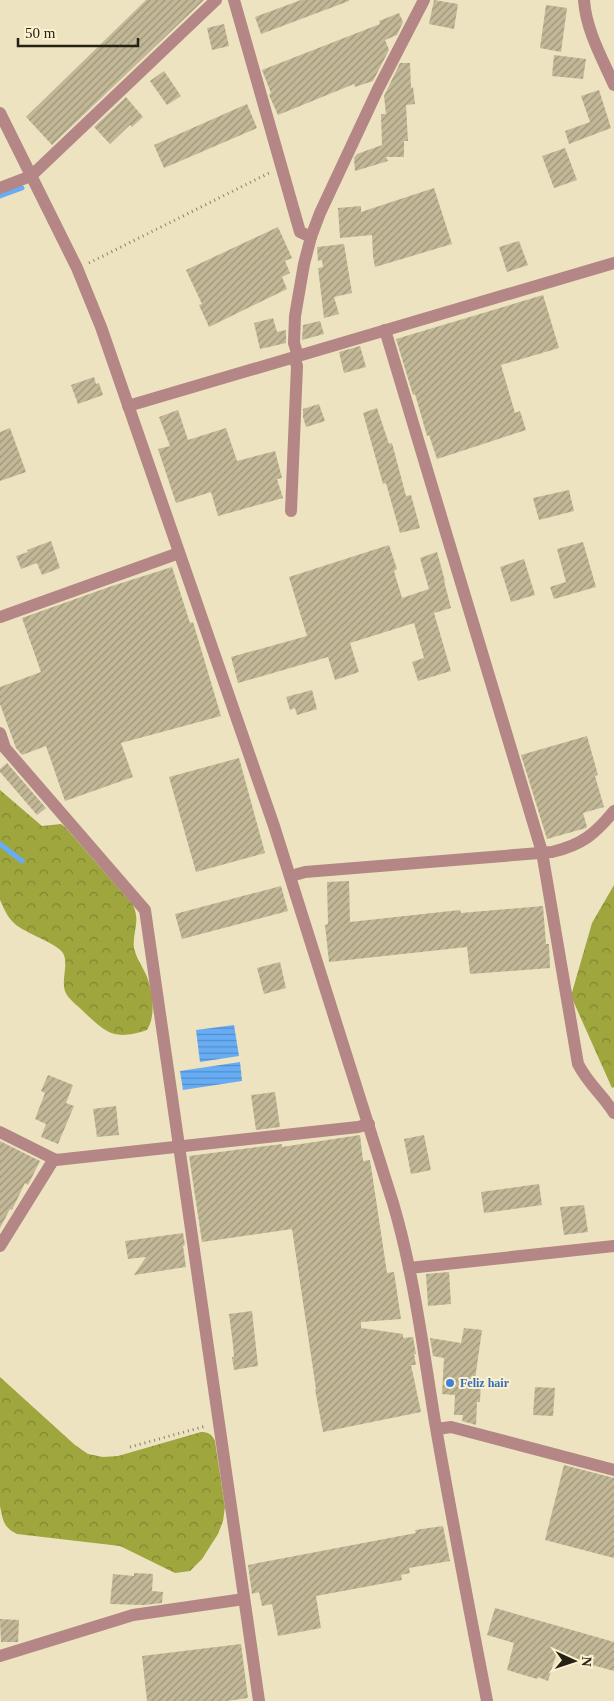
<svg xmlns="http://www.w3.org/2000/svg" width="614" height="1701" viewBox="0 0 614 1701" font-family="'Times New Roman',serif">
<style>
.forest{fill:url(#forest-crowns)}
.water{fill:url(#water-rules)}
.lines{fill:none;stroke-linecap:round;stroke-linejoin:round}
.stream{stroke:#67adf5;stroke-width:5}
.building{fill:url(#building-hatch)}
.path{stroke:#89826b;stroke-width:3;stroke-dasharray:1 4;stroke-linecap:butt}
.minor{stroke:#b48685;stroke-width:12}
.shop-dot{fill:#3f7fe0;stroke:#fbf1ce;stroke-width:2}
.labels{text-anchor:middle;stroke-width:4;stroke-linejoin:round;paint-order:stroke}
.shop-label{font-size:12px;font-weight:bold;fill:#366cbe;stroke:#fbf1ce;text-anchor:start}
</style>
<defs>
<pattern id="forest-crowns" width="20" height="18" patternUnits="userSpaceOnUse" patternTransform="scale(1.25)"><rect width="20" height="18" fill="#9fa63d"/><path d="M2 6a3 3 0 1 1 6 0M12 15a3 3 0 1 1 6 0" fill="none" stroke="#818732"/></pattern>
<pattern id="water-rules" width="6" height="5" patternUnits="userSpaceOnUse" patternTransform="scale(1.25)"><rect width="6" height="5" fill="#67adf5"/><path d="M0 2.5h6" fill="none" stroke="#558cc5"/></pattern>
<pattern id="building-hatch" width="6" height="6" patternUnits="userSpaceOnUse" patternTransform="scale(1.25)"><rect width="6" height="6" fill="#c2b897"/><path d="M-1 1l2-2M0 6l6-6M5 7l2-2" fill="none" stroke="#9d957a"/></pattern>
</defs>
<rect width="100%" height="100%" fill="#ede3c1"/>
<g class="forest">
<path d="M0,790L42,826L61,824L65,827L133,905C141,922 132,932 134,948C136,958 143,967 147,977C153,992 156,1016 147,1030C114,1041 106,1033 83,1011C77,1005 68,999 65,991C61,979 69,964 63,953C57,943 24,933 14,923C7,917 4,908 0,900Z"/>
<polygon points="614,885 614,1087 612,1088 571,996 592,923"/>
<path d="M0,1377L75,1445L88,1454L103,1457L118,1456L201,1432C208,1432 212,1434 215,1441L225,1507L223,1521L218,1534L202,1559L190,1571L175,1573L120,1546L17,1534C3,1527 3,1520 0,1506Z"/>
</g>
<g class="water">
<polygon points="234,1025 239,1056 200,1062 196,1030"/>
<polygon points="240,1062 242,1081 183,1090 180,1071"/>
</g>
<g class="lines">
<g class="stream">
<polyline points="0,196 22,188"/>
<polyline points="0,844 22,861"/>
</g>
</g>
<g class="building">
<polygon points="146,0 204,0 52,145 26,117"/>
<polygon points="301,0 349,0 349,1 261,34 255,17"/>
<polygon points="434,0 458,4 454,29 429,24"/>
<polygon points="546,5 567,8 561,52 540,48"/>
<polygon points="399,13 403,22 397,35 385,40 389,50 373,81 355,87 354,84 278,115 269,95 271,93 262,70 380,24 379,21"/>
<polygon points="224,24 229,46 212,50 207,28"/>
<polygon points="554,55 586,59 583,79 552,76"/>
<polygon points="400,63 410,63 411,88 413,87 415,104 406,105 408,141 404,141 404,157 386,157 388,161 355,171 354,158 357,154 382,145 381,114 386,114 384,96"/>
<polygon points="164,71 181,96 167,105 150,81"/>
<polygon points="599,90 611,128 569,144 565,131 590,122 581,96"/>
<polygon points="126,97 143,117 132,127 130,125 110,144 94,127"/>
<polygon points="247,104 257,128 164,168 154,145"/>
<polygon points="565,148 577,180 554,188 542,156"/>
<polygon points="434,188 452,244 375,267 373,256 372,235 340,238 338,208 361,206 361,212"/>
<polygon points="278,227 292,258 285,261 290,273 282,277 287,289 209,327 199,305 202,304 186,270"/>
<polygon points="519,241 528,265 507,272 499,247"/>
<polygon points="344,244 352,293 334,297 339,314 324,318 318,268 323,267 322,260 318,261 317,247"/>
<polygon points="543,295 559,348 501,365 515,413 520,411 526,430 437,459 429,435 427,436 415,394 413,395 396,339"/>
<polygon points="273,318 277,332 286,330 286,343 260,349 254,323"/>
<polygon points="320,321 324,334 302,340 303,325"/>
<polygon points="360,346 366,367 344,373 339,352"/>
<polygon points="94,377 96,384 99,383 103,395 78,404 71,385"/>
<polygon points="319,404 325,421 306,427 303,417 303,409"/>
<polygon points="377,408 389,444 392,443 406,496 411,495 420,528 400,533 386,483 383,484 363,413"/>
<polygon points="178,410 188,440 226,428 237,461 275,451 282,478 277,479 283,498 218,516 211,492 176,503 158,449 170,446 159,417"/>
<polygon points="10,428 26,472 0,481 0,432"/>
<polygon points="569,490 574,511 539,520 533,498"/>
<polygon points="51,541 60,568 42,575 37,563 21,569 16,556 28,552 27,550"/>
<polygon points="583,542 596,587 554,599 550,587 566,582 557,549"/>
<polygon points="389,545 397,569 394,571 402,598 429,589 420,558 437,552 445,581 444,581 451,608 434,613 451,671 418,681 412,662 424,658 414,623 350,643 359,672 335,680 328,657 238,683 231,657 307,636 289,577"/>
<polygon points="524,559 535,595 511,602 500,567"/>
<polygon points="172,567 190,623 193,622 221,716 121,743 133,777 65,801 46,746 22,755 16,748 0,704 0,687 41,672 22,618 109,587"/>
<polygon points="312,690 317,709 297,715 295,708 290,710 286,697"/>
<polygon points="587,736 598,775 595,776 604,807 583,813 587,827 586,828 547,839 521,755"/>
<polygon points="239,758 265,853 196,872 169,777"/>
<polygon points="7,763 46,808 37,815 0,772 0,769"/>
<polygon points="349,881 350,922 460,910 461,913 543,906 546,944 549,944 550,968 470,974 467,947 329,962 325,925 328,924 327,882"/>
<polygon points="281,886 288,911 182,939 175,914"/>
<polygon points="280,962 286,988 264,994 257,968"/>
<polygon points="48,1075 73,1085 66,1103 74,1106 58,1144 41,1137 46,1124 35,1119 45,1093 41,1091"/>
<polygon points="275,1092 280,1127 256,1130 251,1095"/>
<polygon points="116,1106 119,1135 97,1137 93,1109"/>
<polygon points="360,1135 363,1161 370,1160 387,1273 394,1272 401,1319 361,1322 361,1328 403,1334 403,1338 413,1337 416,1354 414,1354 416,1365 411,1365 421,1412 323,1432 315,1389 316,1389 292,1229 202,1242 189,1156 282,1144 282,1147"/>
<polygon points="424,1135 431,1170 411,1174 404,1139"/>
<polygon points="0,1141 40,1161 28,1185 25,1183 12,1210 10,1209 0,1228"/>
<polygon points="539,1184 542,1205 484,1213 481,1192"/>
<polygon points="584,1205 588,1232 564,1235 560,1207"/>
<polygon points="183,1233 185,1245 183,1246 186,1267 134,1275 146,1257 128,1259 125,1241"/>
<polygon points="449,1272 451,1304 428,1306 426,1274"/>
<polygon points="252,1311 258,1366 234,1370 232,1357 234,1357 233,1345 229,1314"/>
<polygon points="464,1328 482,1330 475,1379 481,1379 480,1402 477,1402 476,1425 462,1421 463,1415 454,1415 455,1395 442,1394 444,1358 433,1356 430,1338 461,1343"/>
<polygon points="535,1387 555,1388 553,1416 533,1415"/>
<polygon points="564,1465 614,1478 614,1558 545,1540"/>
<polygon points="443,1526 450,1561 409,1568 410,1573 401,1575 402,1580 316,1596 321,1628 278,1636 272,1604 262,1606 259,1592 252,1594 248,1565 416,1533 415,1530"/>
<polygon points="134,1573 153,1574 152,1591 163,1592 162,1603 144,1605 110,1604 113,1574 134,1576"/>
<polygon points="495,1608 614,1642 614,1671 556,1655 548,1681 538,1677 537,1679 507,1670 514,1643 487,1635"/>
<polygon points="0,1619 19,1620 18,1642 1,1642"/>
<polygon points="241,1644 248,1698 227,1701 147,1701 142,1656"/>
</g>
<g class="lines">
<g class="path">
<polyline points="89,263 269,173"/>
<polyline points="130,1447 206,1426"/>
</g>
<g class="minor">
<polyline points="234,0 300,232 311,237"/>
<path d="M584,0C586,30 602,58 614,85"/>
<path d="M0,113L77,268L101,327L274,826L393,1203C414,1274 423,1349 435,1422C451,1515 469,1608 487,1701"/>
<polyline points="0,188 31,176 216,0"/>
<path d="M385,330L542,852L578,1064C589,1085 602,1094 614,1113"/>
<polyline points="298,356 294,343 295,316 304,264 311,237 320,213 378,89 424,0"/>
<polyline points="128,406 614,263"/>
<polyline points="291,511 297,366 294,357"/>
<polyline points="0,617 179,553"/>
<polyline points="0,733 5,748 145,910 259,1701"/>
<path d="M291,876L305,872L552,852C582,845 595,834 614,811"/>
<polyline points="0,1132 56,1160 358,1127 369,1124"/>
<polyline points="0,1246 54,1159"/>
<polyline points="409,1268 614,1246"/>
<polyline points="437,1429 451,1427 614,1470"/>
<polyline points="0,1656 133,1615 244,1599"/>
</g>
</g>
<circle class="shop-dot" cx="450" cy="1383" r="5"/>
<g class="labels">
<g class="shop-label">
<text x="460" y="1387">Feliz hair</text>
</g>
</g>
<g transform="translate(574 1661) rotate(93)" stroke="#fbf1ce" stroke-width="4" paint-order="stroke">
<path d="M0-4L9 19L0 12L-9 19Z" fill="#252114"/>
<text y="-8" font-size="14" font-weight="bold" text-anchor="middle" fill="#252114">N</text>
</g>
<path d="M18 38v8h120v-8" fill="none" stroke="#252114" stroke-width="2.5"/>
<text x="25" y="38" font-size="15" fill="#252114" stroke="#fbf1ce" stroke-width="4" paint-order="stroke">50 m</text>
</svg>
